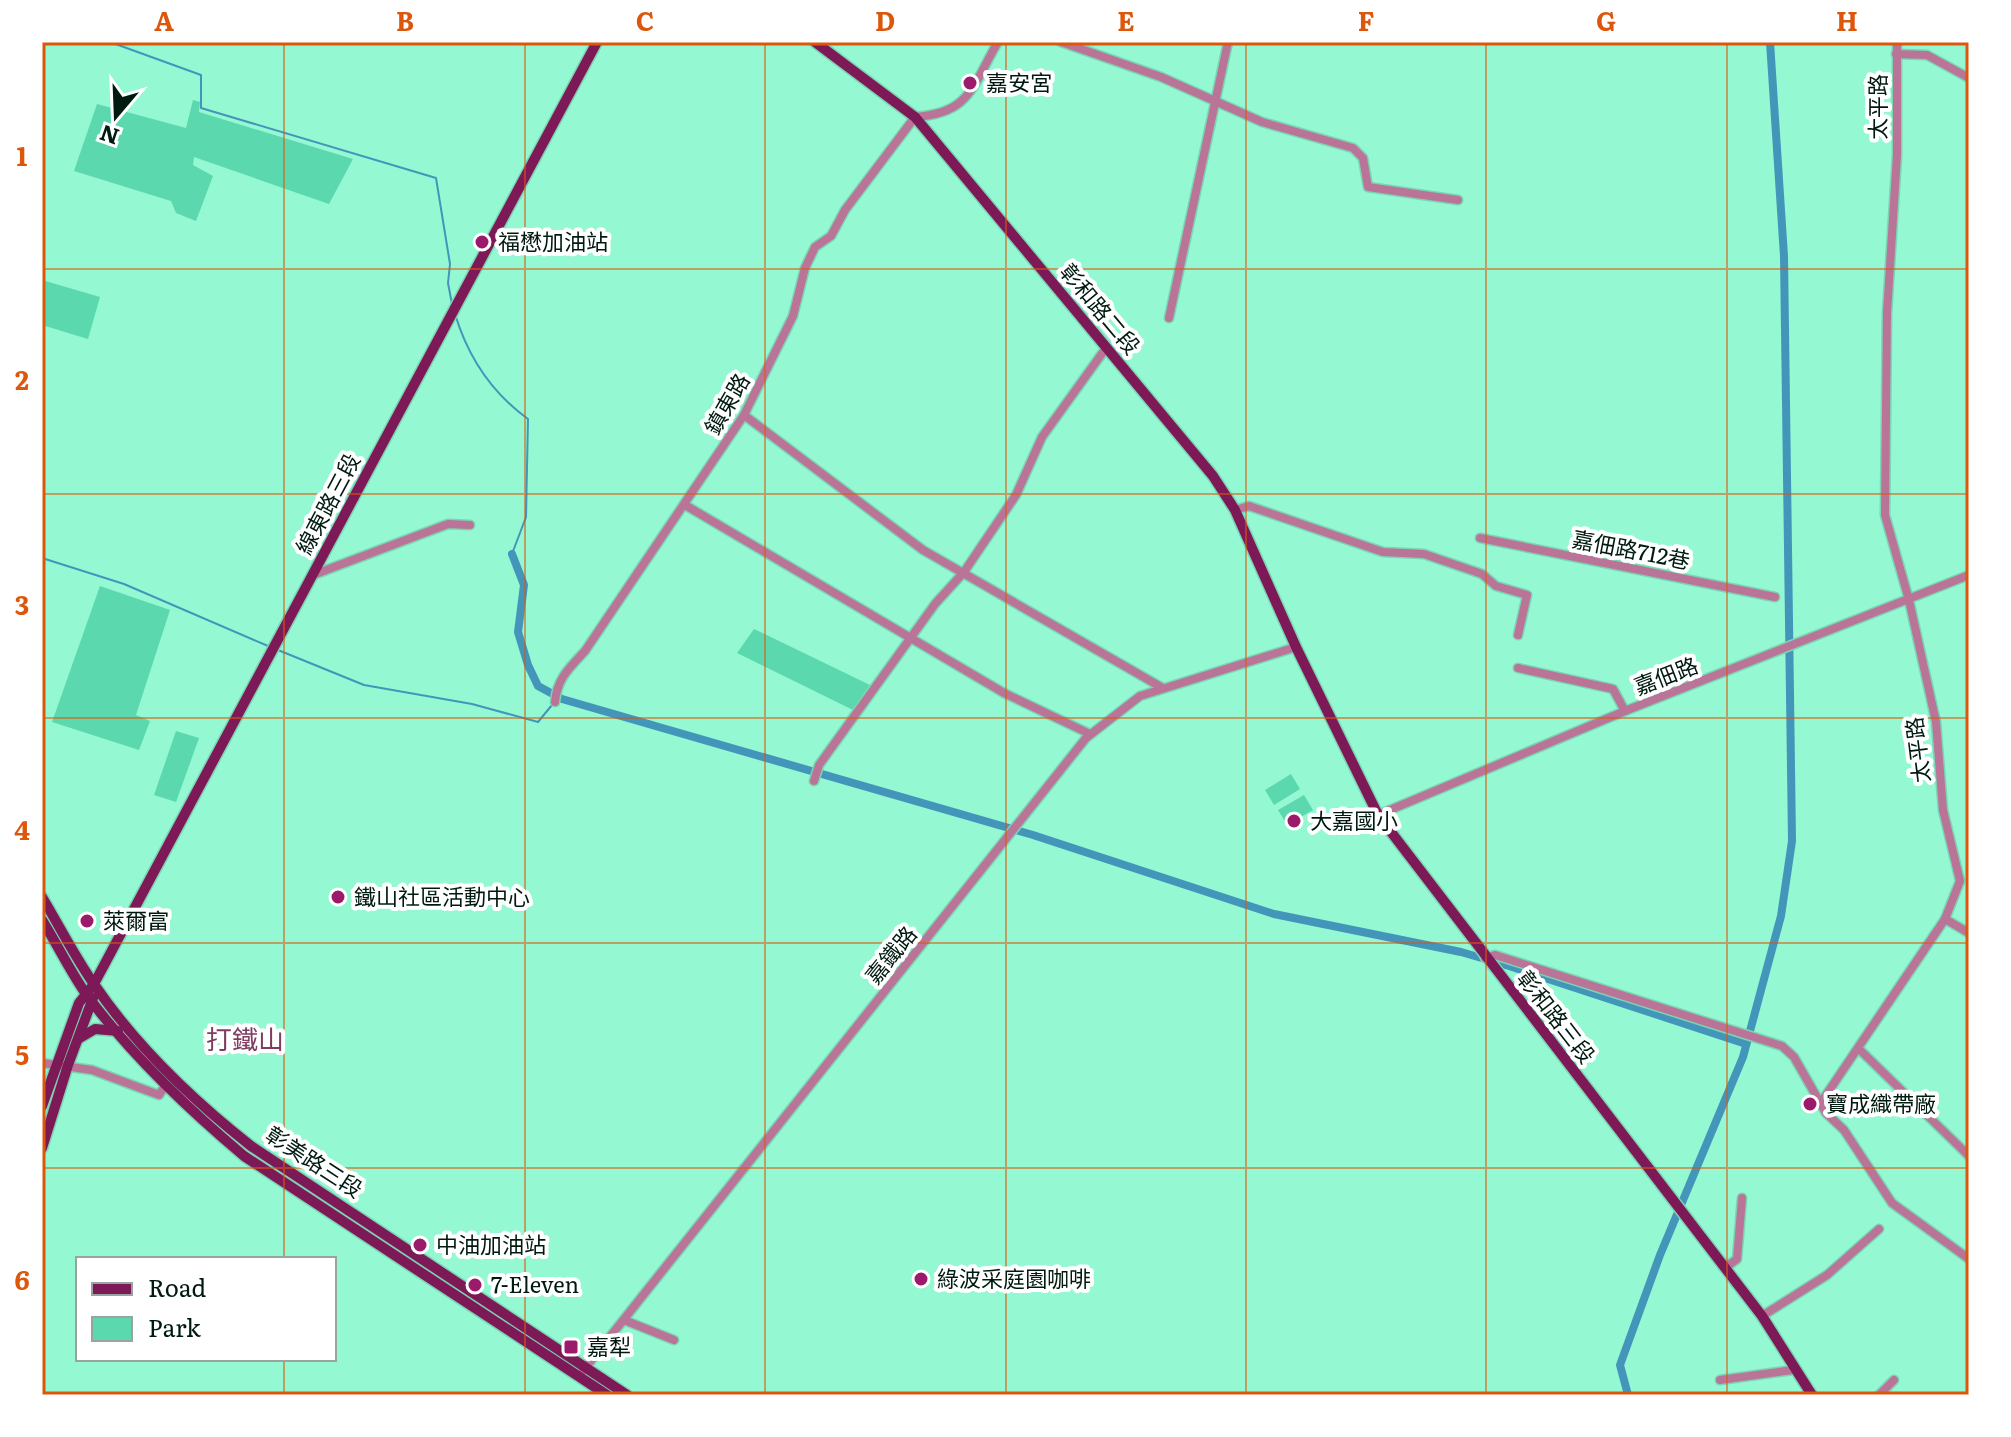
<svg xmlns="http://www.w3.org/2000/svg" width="2011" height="1437" viewBox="0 0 2011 1437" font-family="Literata,'Noto Sans TC',serif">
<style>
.green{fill:#5cd8ae}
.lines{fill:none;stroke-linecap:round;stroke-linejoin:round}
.stream{stroke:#4396b9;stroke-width:2}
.canal{stroke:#4396b9;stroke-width:8}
.minor-casing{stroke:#7cd4b3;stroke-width:11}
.major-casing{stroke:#7cd4b3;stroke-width:13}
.minor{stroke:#b97497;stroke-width:8}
.major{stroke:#7e1958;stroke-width:10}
.grid{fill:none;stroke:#dc560c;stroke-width:2;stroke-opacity:0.55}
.poi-dot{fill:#9c1a6c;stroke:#fff;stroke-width:3}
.labels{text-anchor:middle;stroke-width:8;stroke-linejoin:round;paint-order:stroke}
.poi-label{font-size:22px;fill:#001a10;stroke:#fff;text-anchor:start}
.street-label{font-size:22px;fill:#001a10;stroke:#fff}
.quarter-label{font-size:26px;fill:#7e3d60;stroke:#fff}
.neatline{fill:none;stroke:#dc560c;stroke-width:3}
.grid-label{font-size:26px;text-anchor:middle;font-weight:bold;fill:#dc560c}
</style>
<rect width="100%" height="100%" fill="#94f8d2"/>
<g class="green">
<polygon points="193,100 200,102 199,112 353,159 329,204 194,157 193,165 213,176 196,221 176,213 171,201 74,171 97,104 186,128"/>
<polygon points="42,280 100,297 88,339 42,325"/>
<polygon points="100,586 170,610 136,715 150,721 139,750 52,722"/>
<polygon points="754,629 870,685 853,710 737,653"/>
<polygon points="176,731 199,738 176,802 154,795"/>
<polygon points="1291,774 1300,789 1274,805 1265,790"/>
<polygon points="1304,795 1313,810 1287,825 1278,810"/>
</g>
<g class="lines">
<g class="stream">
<polyline points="110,42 201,75 201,108 436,178 450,264 448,283 452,304"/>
<path d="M455,314C468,357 492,393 528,419L526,517L512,554"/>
<polyline points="42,558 124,584 268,646"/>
<polyline points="278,650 364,685 472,704 538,722 552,705"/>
</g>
<g class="canal">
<polyline points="512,554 524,585 518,632 528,665 538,686 562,699 1033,835 1274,914 1461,952 1509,966 1746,1044"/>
<polyline points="1628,1395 1620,1365 1660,1255 1743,1057 1781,916 1792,841 1784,256 1770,42"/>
</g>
<defs>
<g id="minor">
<polyline points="1061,42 1161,77 1262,122 1353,148 1363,158 1368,187 1458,200"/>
<polyline points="1896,54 1927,55 1969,78"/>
<polyline points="1169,318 1228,42"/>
<polyline points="744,415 923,550 1161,687"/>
<polyline points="685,505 1004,693 1090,734"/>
<polyline points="1235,510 1249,506 1383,552 1424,554 1482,574 1496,586 1527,595 1518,635"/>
<polyline points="1480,538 1775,597"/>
<polyline points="313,575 448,524 470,525"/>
<polyline points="1518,668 1613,689 1625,711"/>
<path d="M555,702C557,679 569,668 585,651L744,415L793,316L805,268L815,247L831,236L845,210L915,117C971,113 972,86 998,42"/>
<polyline points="814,781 819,765 935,604 964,572 1016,495 1042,437 1106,348"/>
<polyline points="1378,815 1625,711 1969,575"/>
<polyline points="1945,919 1969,933"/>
<polyline points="1485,958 1495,955 1782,1046 1794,1057 1826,1113 1844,1130 1892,1203 1969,1259"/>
<polyline points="1859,1049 1969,1156"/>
<polyline points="42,1063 92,1070 159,1095 165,1086"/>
<polyline points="1822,1101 1945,919 1960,881 1943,810 1936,722 1909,600 1885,515 1887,313 1897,155 1897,42"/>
<polyline points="1725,1268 1737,1259 1742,1198"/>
<polyline points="1762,1316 1827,1275 1879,1229"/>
<polyline points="624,1320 674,1340"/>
<polyline points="582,1372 1086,738 1140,696 1296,647"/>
<polyline points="1720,1380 1793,1370"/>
<polyline points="1879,1395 1894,1380"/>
</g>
<g id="major">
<polyline points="815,42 915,117 1213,476 1235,510 1296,647 1378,815 1762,1316 1812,1395"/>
<path d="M42,897C60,927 76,959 96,987C138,1048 194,1101 251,1146L627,1395"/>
<path d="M42,920C57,944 70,971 86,994C131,1055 187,1108 244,1156L607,1395"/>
<polyline points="78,1039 95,1029 118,1031"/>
<polyline points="42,1106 79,1003 94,984 597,42"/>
<polyline points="42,1148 68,1065 93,998"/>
</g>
</defs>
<use href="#minor" class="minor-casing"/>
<use href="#major" class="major-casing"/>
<use href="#minor" class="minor"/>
<use href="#major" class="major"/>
</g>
<path class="grid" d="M284,42V1259M525,42V1395M765,42V1395M1006,42V1395M1246,42V1395M1486,42V1395M1727,42V1395M42,269H1969M42,494H1969M42,718H1969M42,943H1969M42,1168H1969M284,1359V1395"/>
<g class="poi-dot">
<circle cx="970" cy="83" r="8"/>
<circle cx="482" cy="242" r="8"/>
<circle cx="1294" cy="821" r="8"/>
<circle cx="338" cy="897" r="8"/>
<circle cx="87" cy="921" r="8"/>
<circle cx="1810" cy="1104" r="8"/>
<circle cx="420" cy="1245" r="8"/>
<circle cx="921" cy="1279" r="8"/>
<circle cx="475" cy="1285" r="8"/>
<rect x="563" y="1339" width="16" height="16" rx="4"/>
</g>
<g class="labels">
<g class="poi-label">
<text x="986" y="91">嘉安宮</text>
<text x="498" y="250">福懋加油站</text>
<text x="1310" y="829">大嘉國小</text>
<text x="354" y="905">鐵山社區活動中心</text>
<text x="103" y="929">萊爾富</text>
<text x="1826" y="1112">寶成織帶廠</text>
<text x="436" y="1253">中油加油站</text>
<text x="937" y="1287">綠波采庭園咖啡</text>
<text x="491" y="1293">7-Eleven</text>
<text x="587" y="1355">嘉犁</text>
</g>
<g class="street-label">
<text transform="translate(1878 107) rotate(-90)" y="8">太平路</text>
<text transform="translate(1100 309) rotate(50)" y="8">彰和路二段</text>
<text transform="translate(727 404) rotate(-60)" y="8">鎮東路</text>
<text transform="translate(328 504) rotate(-62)" y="8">線東路三段</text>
<text transform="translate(1631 550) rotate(11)" y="8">嘉佃路712巷</text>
<text transform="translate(1666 676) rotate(-21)" y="8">嘉佃路</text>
<text transform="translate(1918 750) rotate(-97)" y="8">太平路</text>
<text transform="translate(891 955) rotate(-51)" y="8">嘉鐵路</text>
<text transform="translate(1556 1017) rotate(52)" y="8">彰和路三段</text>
<text transform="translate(314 1162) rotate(33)" y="8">彰美路三段</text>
</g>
<g class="quarter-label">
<text x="245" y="1049">打鐵山</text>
</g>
</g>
<rect width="2011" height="1437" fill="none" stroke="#ffffff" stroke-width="88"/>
<rect x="76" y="1257" width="260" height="104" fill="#ffffff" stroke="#99a39f" stroke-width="2"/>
<rect x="92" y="1283" width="40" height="12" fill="#7e1958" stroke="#99a39f" stroke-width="2"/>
<text x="148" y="1297" font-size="24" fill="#001a10">Road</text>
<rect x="92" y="1317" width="40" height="24" fill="#5cd8ae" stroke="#99a39f" stroke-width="2"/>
<text x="148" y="1337" font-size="24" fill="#001a10">Park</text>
<g transform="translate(116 116) rotate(199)" stroke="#ffffff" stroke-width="6" paint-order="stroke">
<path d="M0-6L14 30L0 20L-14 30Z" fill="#001a10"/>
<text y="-12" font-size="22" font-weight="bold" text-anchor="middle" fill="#001a10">N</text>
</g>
<rect x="44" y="44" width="1923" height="1349" class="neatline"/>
<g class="grid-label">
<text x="164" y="31">A</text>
<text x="405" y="31">B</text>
<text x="645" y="31">C</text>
<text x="885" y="31">D</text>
<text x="1126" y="31">E</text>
<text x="1366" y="31">F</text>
<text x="1606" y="31">G</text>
<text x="1847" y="31">H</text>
<text x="22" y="166">1</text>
<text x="22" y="390">2</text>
<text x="22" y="615">3</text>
<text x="22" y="840">4</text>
<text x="22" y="1065">5</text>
<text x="22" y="1290">6</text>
</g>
</svg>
